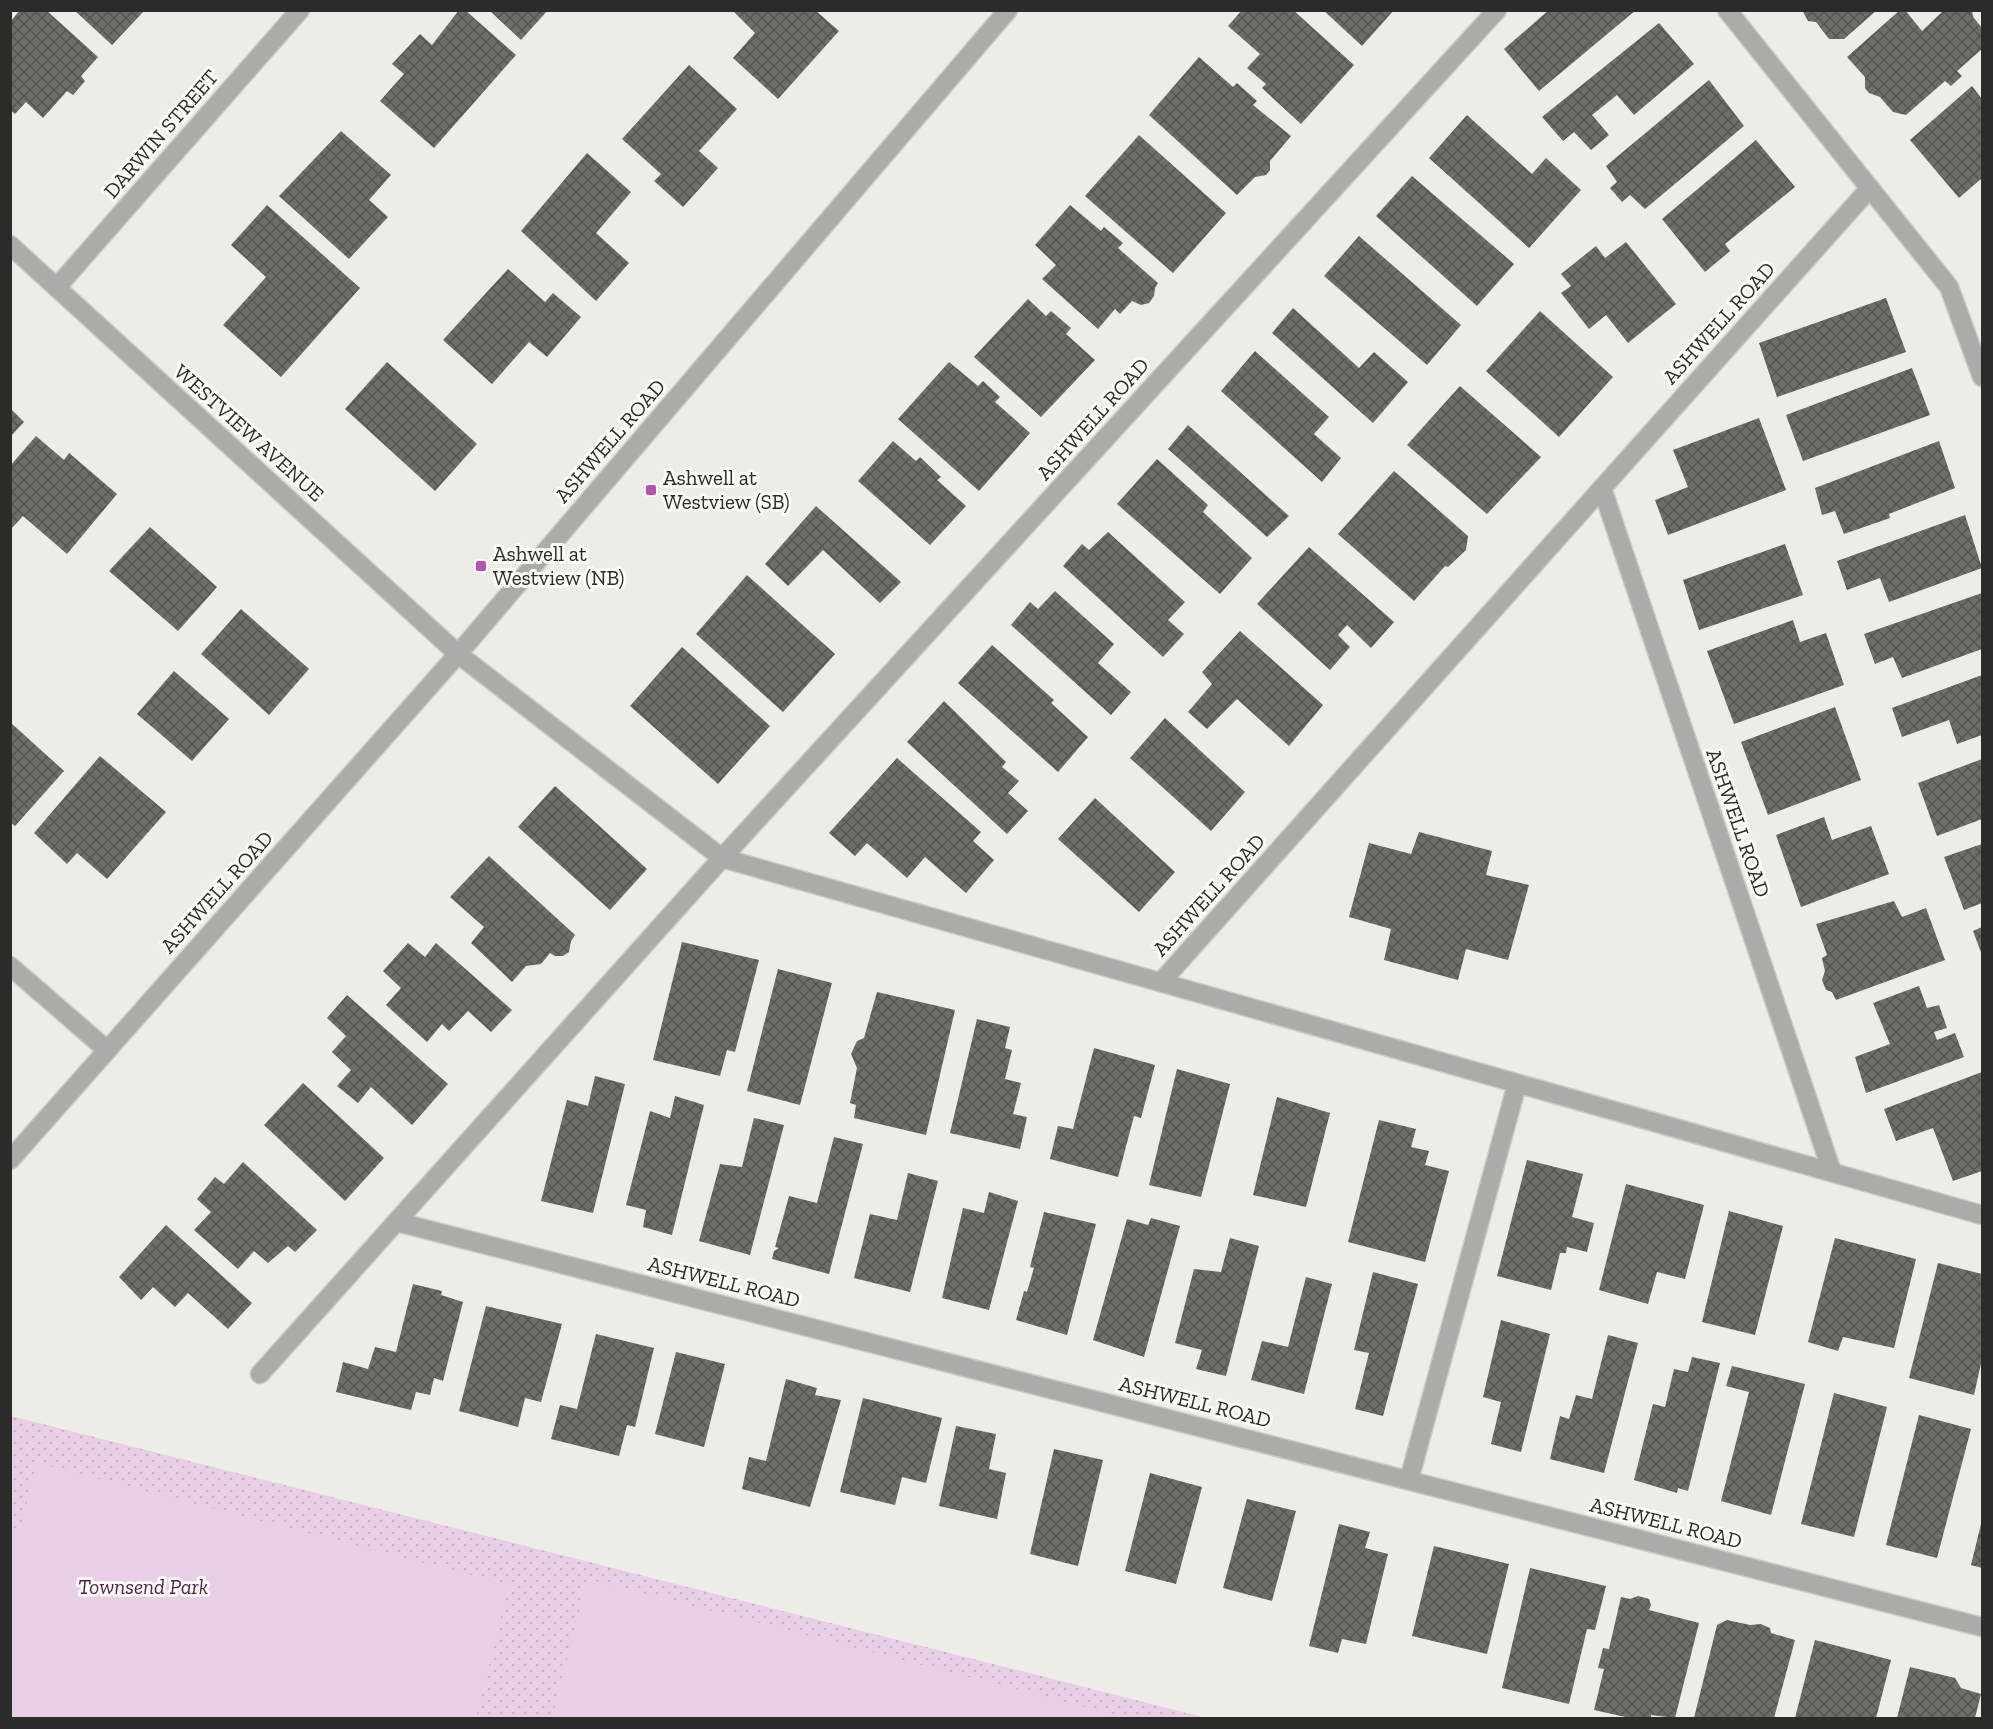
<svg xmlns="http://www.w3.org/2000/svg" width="1993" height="1729" viewBox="0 0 1993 1729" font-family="'Zilla Slab',serif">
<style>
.green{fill:url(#green-dots)}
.pitch{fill:#e8cee6}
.building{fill:url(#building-cross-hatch)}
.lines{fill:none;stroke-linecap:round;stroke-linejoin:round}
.minor-casing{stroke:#cacac5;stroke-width:21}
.tertiary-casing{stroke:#cacac5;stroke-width:21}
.minor{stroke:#ababa8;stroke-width:18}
.tertiary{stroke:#ababa8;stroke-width:18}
.poi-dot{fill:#b650b5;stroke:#fbfaf4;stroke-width:2}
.labels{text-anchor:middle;stroke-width:6;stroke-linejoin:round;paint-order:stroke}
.street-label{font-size:21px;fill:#2b2b29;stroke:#fbfaf4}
.poi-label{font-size:21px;fill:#2b2b29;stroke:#fbfaf4;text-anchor:start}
.park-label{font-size:21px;font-style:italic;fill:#4d284c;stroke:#fbfaf4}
</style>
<defs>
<pattern id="green-dots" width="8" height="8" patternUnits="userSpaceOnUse" patternTransform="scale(1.5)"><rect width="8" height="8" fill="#e8cee6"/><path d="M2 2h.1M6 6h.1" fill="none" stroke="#c7b1c5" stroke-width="1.8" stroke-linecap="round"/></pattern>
<pattern id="building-cross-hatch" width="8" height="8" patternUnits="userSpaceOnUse" patternTransform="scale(1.5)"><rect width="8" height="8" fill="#6e6e68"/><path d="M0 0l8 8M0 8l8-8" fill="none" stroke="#565651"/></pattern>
</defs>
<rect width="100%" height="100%" fill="#edede7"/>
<polygon class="green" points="11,1416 1207,1718 11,1718"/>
<g class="pitch">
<polygon points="37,1463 509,1585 476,1718 11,1718 11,1533 21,1526"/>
<polygon points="587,1579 588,1579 1128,1718 552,1718"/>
</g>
<g class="building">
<polygon points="20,10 46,10 98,57 81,76 85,81 73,95 67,91 43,118 26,102 15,114 10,110 10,22"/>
<polygon points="74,10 142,10 143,12 112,45"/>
<polygon points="459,10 465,10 516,55 434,148 380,101 404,74 392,64 420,34 432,45"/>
<polygon points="489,10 548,10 521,40"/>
<polygon points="735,10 815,10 839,31 778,99 733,58 755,33 734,12"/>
<polygon points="1242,10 1293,10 1354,65 1301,124 1262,88 1266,84 1247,68 1260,54 1228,26"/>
<polygon points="1323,10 1394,10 1362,46"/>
<polygon points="1549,10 1636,10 1539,91 1504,49"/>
<polygon points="1802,10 1877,10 1844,39 1829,39 1816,22 1808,21"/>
<polygon points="1900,10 1905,10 1922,31 1944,10 1972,10 1973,17 1982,28 1982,49 1957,71 1962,76 1951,86 1945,81 1906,115 1893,112 1880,97 1869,93 1865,88 1865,77 1847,57"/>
<polygon points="1659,23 1694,64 1634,115 1617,95 1592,115 1609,135 1591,150 1574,132 1563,141 1542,117"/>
<polygon points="1199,57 1233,87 1237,83 1257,101 1253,105 1291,136 1270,161 1270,170 1266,175 1255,177 1237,195 1149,115"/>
<polygon points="689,65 737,109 699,151 718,168 683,207 654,181 661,174 622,139"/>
<polygon points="1709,80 1744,126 1645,209 1630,195 1622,202 1610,188 1617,182 1606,166"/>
<polygon points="1972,86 1982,99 1982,178 1959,198 1910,140"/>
<polygon points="1467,115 1532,174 1546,158 1581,190 1529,248 1429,158"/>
<polygon points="341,131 391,175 369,200 388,217 349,259 279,196"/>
<polygon points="1139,135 1226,213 1173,273 1085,196"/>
<polygon points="1756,140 1795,187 1725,244 1730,251 1705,272 1662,219"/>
<polygon points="587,153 631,192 596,233 629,263 596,301 521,231"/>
<polygon points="1412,176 1514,264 1477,306 1376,216"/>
<polygon points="267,205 360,288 281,377 223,325 266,277 231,245"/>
<polygon points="1070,205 1101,231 1104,227 1123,243 1118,248 1158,283 1155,288 1154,296 1149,303 1141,305 1132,301 1120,314 1115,309 1098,329 1042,279 1056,265 1035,245"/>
<polygon points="1359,236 1461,325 1427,365 1324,276"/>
<polygon points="1626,242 1676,304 1628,343 1606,315 1589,329 1561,293 1571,286 1561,274 1596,246 1605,258"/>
<polygon points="508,269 545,302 553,293 581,317 547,357 529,342 492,384 443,340"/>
<polygon points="1886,298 1906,352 1777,397 1759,343"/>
<polygon points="1028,299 1046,316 1051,311 1071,328 1066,334 1095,360 1041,417 974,357"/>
<polygon points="1293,308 1359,368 1374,352 1408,382 1373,423 1272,333"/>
<polygon points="1540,311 1613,377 1559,437 1486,371"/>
<polygon points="1255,351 1329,417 1314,434 1341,458 1322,482 1221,391"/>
<polygon points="387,362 477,444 435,491 345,409"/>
<polygon points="949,362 978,386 983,381 1000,397 995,402 1030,433 979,491 898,419"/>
<polygon points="1912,368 1930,415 1803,461 1786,415"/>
<polygon points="1460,386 1541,457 1487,514 1407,445"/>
<polygon points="10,408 24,422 10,437"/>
<polygon points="1759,418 1786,490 1668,535 1655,500 1688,487 1673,450"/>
<polygon points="1188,425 1289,516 1267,537 1168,449"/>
<polygon points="36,436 64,460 69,453 117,494 67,554 23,516 10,530 10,466"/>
<polygon points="893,441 916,461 920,457 941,477 937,480 966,506 930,545 858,481"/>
<polygon points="1939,441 1955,488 1889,514 1890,518 1844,534 1835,511 1822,515 1815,488"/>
<polygon points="1157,459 1208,505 1203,512 1252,558 1220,594 1117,504"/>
<polygon points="1394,471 1468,536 1466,550 1448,567 1445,566 1414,601 1338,534"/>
<polygon points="816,506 901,582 880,603 823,550 788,586 765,564"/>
<polygon points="1965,515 1982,568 1889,602 1880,578 1847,590 1837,561"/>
<polygon points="150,527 217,587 178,631 109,571"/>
<polygon points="1108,532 1185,602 1168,620 1184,634 1163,657 1063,566 1082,544 1089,550"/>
<polygon points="1785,544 1803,595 1699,630 1683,580"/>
<polygon points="1309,547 1394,622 1371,648 1347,625 1338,635 1350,647 1330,670 1257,604"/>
<polygon points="747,575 835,654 783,712 696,634"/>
<polygon points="1055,591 1114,644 1098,663 1131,692 1111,715 1011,625 1030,602 1038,609"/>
<polygon points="1982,593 1982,649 1902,678 1893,657 1875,664 1864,634"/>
<polygon points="241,609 309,669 269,715 201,654"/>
<polygon points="1793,620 1800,642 1826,633 1844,685 1734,724 1707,651"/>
<polygon points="1240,631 1323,705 1289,746 1237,699 1207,729 1188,712 1212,684 1202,672"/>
<polygon points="992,645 1054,700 1051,703 1088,737 1058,772 958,683"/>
<polygon points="682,647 770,726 718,784 630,706"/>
<polygon points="174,671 229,719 192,761 137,714"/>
<polygon points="1982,675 1982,735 1957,744 1949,720 1902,737 1892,708"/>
<polygon points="944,701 1006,762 1002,767 1019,781 1008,793 1028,811 1007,834 907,742"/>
<polygon points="1835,707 1861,780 1768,815 1741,742"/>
<polygon points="1165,718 1245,792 1211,831 1130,758"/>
<polygon points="10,722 64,771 15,826 10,822"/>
<polygon points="100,756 166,812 107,879 77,853 67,864 34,833"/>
<polygon points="897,758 981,832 973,841 994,860 966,893 925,857 907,878 867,843 855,856 829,833"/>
<polygon points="1982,759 1982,819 1937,836 1918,783"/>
<polygon points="555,786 647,869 610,910 518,827"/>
<polygon points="1095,798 1175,872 1139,912 1058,839"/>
<polygon points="1824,817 1832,840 1871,826 1889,874 1801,907 1776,835"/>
<polygon points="1419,832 1492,851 1486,875 1529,885 1508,960 1466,949 1458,980 1384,960 1391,929 1349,917 1369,843 1411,854"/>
<polygon points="1982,844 1982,903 1964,910 1944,857"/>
<polygon points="489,856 575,935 571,941 569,952 563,956 555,956 550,953 541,964 526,966 512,982 471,943 484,927 450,897"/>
<polygon points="1894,901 1902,917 1926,908 1945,960 1836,1000 1832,992 1826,990 1822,980 1825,971 1822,958 1827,955 1816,924"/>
<polygon points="1982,927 1982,955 1973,931"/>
<polygon points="682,942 759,960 735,1052 727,1050 720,1076 653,1060"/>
<polygon points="408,943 425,957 436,943 512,1010 491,1032 468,1011 449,1031 442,1024 427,1042 386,1005 401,988 383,971"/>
<polygon points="778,969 832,983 800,1105 747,1091"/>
<polygon points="1919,986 1927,1008 1939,1005 1947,1028 1934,1032 1937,1040 1955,1033 1964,1057 1866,1093 1855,1057 1890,1044 1873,1003"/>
<polygon points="877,992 955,1010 926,1135 854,1118 856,1105 850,1103 857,1068 851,1054 857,1041 864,1038"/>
<polygon points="347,995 448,1084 412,1125 371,1087 358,1103 337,1086 351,1070 332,1052 346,1036 327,1018"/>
<polygon points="977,1019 1010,1027 1005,1048 1012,1050 1005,1079 1021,1083 1013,1114 1027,1117 1020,1149 950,1133"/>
<polygon points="1094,1048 1155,1065 1141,1118 1134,1116 1118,1177 1050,1159 1058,1126 1073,1129"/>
<polygon points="1177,1069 1230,1084 1201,1197 1149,1185"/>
<polygon points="1982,1072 1982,1171 1953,1181 1933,1128 1896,1141 1884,1109"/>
<polygon points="595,1076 625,1084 593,1213 541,1201 567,1100 588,1106"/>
<polygon points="303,1083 384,1158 345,1201 264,1125"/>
<polygon points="675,1096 704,1105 672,1235 643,1227 646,1210 626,1205 650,1111 670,1118"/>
<polygon points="1277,1097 1330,1113 1306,1207 1253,1195"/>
<polygon points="754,1118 784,1125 750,1255 699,1241 720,1164 742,1167"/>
<polygon points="1379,1120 1416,1129 1411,1147 1429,1151 1425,1165 1449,1171 1425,1262 1348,1242"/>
<polygon points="834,1137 863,1144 829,1274 772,1259 774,1251 779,1248 775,1247 789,1196 817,1203"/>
<polygon points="1527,1160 1583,1174 1572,1217 1594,1223 1587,1252 1567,1247 1566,1253 1560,1253 1551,1290 1497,1276"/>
<polygon points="243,1162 317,1230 295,1252 288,1246 268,1263 254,1251 238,1269 194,1230 211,1212 197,1199 215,1177 224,1184"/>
<polygon points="908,1173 938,1181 910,1292 854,1278 870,1214 897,1220"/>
<polygon points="1626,1184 1704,1205 1685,1279 1657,1272 1648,1304 1599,1290"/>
<polygon points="989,1192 1018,1201 989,1310 942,1298 963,1208 984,1213"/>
<polygon points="1729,1211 1783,1226 1755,1335 1702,1322"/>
<polygon points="1044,1212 1096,1224 1067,1335 1016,1320 1024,1291 1027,1292 1034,1268 1030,1267"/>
<polygon points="1151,1218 1180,1226 1144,1357 1093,1340 1127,1219 1148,1225"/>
<polygon points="166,1225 252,1303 228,1329 188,1293 175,1307 153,1287 141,1300 119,1277"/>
<polygon points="1230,1238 1259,1246 1226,1376 1196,1369 1202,1350 1175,1343 1194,1269 1221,1272"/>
<polygon points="1835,1238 1916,1259 1894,1348 1843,1337 1838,1351 1808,1342"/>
<polygon points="1938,1263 1982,1274 1982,1359 1974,1395 1909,1378"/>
<polygon points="1373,1272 1418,1284 1383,1416 1355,1409 1369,1353 1354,1350"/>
<polygon points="1306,1277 1332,1284 1304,1394 1251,1380 1262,1341 1288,1347"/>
<polygon points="413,1284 442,1291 441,1295 463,1302 443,1381 434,1378 430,1395 416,1392 411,1410 336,1392 343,1362 368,1369 375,1347 396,1352"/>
<polygon points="486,1306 562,1324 541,1402 525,1398 518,1427 459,1411"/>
<polygon points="1501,1320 1550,1334 1521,1452 1491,1444 1501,1402 1483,1397"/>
<polygon points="596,1334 654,1348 635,1427 627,1425 619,1456 551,1439 560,1405 577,1409"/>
<polygon points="1608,1335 1638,1343 1604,1473 1550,1459 1560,1416 1569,1419 1576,1395 1592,1399"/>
<polygon points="676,1352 725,1364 704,1447 655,1434"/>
<polygon points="1692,1357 1720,1363 1688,1491 1678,1488 1677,1493 1634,1480 1653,1404 1665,1407 1674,1369 1688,1372"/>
<polygon points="1732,1366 1805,1384 1771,1515 1721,1501 1749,1392 1726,1386"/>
<polygon points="786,1379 817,1388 815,1395 841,1400 810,1507 742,1489 749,1457 766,1461"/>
<polygon points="1834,1393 1887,1407 1854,1537 1801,1524"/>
<polygon points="863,1398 942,1418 926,1483 902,1477 895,1505 840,1492"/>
<polygon points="1919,1415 1971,1429 1937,1558 1886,1545"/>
<polygon points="956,1426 996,1434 989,1469 1006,1473 997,1519 939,1506"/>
<polygon points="1054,1449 1103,1460 1078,1566 1030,1554"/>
<polygon points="1150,1473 1202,1487 1176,1584 1125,1571"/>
<polygon points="1247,1499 1296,1511 1272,1601 1223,1588"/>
<polygon points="1982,1520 1982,1568 1971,1565"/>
<polygon points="1339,1524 1370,1532 1365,1548 1388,1554 1366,1644 1342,1639 1338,1653 1309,1646"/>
<polygon points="1434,1546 1509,1564 1487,1654 1412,1636"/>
<polygon points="1530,1568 1606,1586 1595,1630 1587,1629 1569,1704 1502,1688"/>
<polygon points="1638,1596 1649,1599 1651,1605 1649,1610 1699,1623 1675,1718 1651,1715 1651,1718 1630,1718 1594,1710 1604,1669 1598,1668 1603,1648 1609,1649 1621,1597 1630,1599"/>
<polygon points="1727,1620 1750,1625 1761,1624 1770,1628 1771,1633 1795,1640 1774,1718 1694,1718 1717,1625"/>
<polygon points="1815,1640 1891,1660 1876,1718 1795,1718"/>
<polygon points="1910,1667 1955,1678 1961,1688 1981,1694 1975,1718 1897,1718"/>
</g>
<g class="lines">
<defs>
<g id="minor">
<polyline points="1727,10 1949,287 1982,377"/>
<polyline points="10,245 458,654 722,858 1982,1215"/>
<polyline points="57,287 300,10"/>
<polyline points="1602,488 1832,1172"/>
<polyline points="10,966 107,1050"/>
<polyline points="1161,982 1870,188"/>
<polyline points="397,1222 1982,1627"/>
<polyline points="260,1374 722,858 1497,10"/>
<polyline points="1409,1480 1517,1084"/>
</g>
<polyline id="tertiary" points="10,1160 458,654 1008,10"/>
</defs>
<use href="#minor" class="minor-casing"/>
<use href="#tertiary" class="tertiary-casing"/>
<use href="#minor" class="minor"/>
<use href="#tertiary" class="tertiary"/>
</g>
<g class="poi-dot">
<rect x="645" y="484" width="12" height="12" rx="3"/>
<rect x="475" y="560" width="12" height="12" rx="3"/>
</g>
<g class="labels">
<g class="street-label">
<text transform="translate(161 134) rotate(-49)" y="7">DARWIN STREET</text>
<text transform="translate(1719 323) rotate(-48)" y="7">ASHWELL ROAD</text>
<text transform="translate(1093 419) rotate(-48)" y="7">ASHWELL ROAD</text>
<text transform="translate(249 433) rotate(42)" y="7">WESTVIEW AVENUE</text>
<text transform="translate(610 441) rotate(-49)" y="7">ASHWELL ROAD</text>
<text transform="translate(1738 823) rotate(71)" y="7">ASHWELL ROAD</text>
<text transform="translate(217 892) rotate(-48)" y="7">ASHWELL ROAD</text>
<text transform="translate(1209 895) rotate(-48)" y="7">ASHWELL ROAD</text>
<text transform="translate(724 1282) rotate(14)" y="7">ASHWELL ROAD</text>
<text transform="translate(1195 1402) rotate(14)" y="7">ASHWELL ROAD</text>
<text transform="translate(1666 1523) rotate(14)" y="7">ASHWELL ROAD</text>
</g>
<g class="poi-label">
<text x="663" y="485">Ashwell at<tspan x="663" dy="24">Westview (SB)</tspan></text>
<text x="493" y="561">Ashwell at<tspan x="493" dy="24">Westview (NB)</tspan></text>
</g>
<g class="park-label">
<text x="143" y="1594">Townsend Park</text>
</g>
</g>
<rect width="1993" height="1729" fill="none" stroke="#2b2b29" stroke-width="24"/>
</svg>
